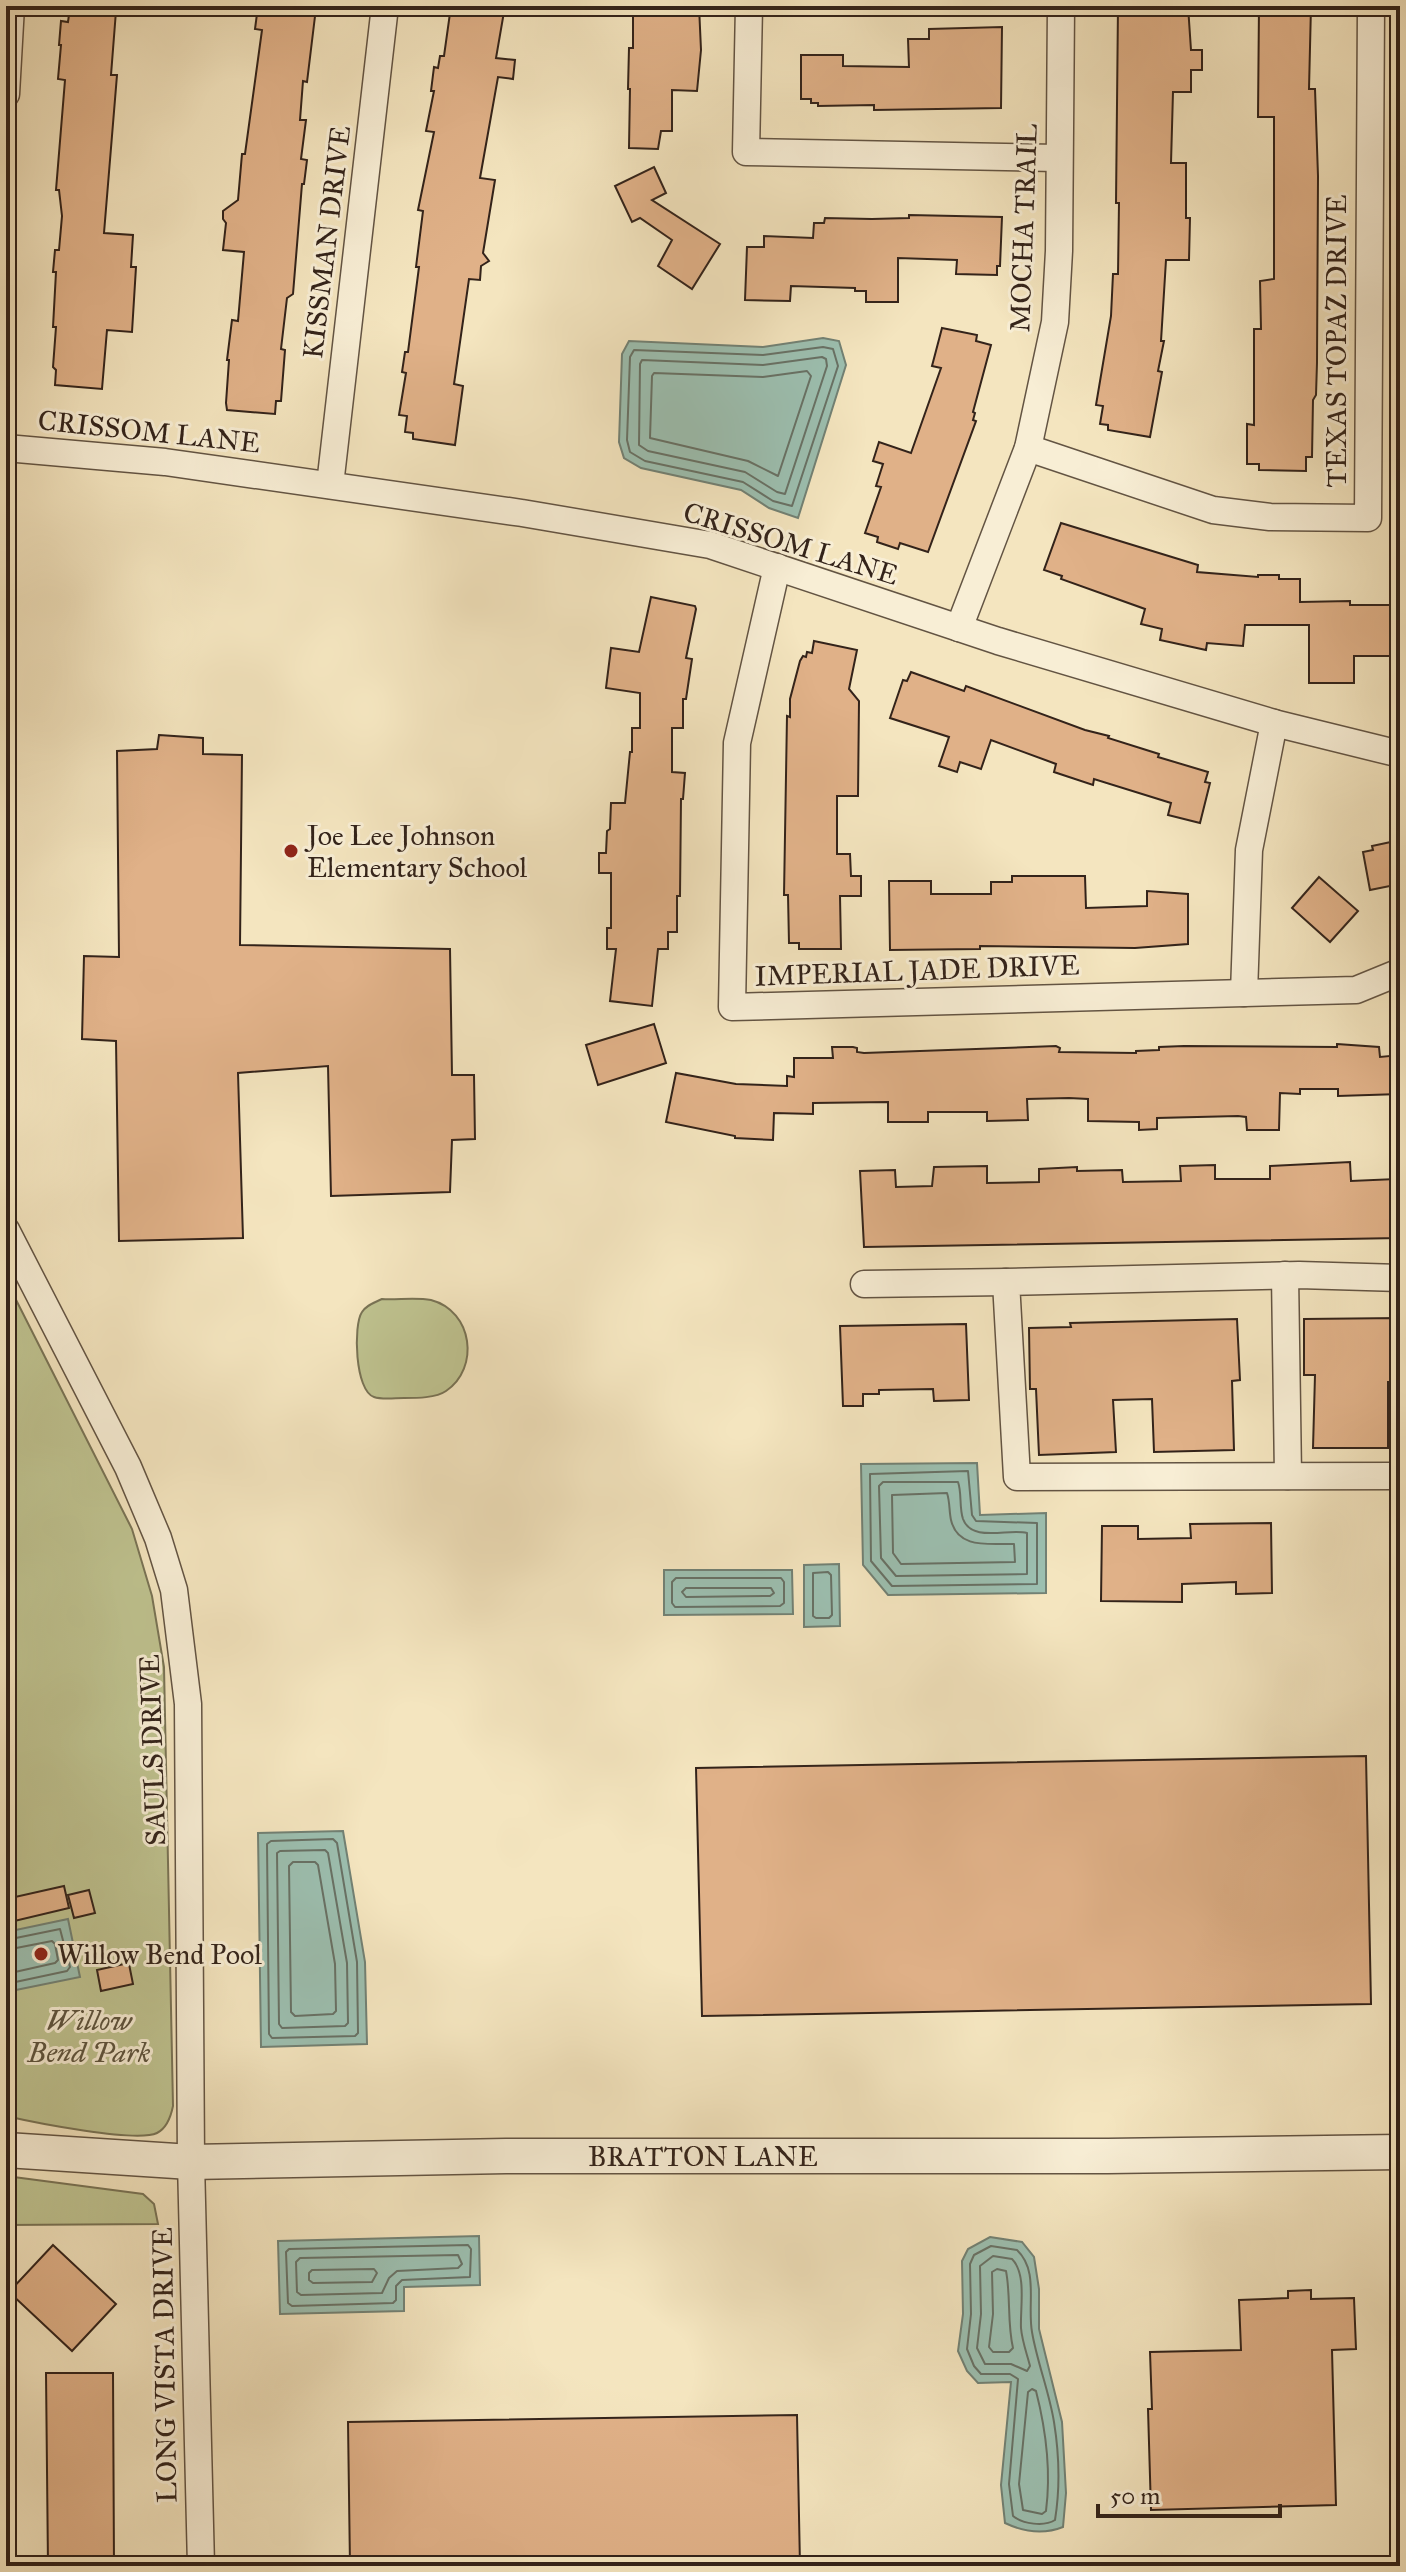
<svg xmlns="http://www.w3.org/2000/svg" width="1406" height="2572" viewBox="0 0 1406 2572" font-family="'IM FELL Great Primer',serif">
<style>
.green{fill:#bfc390;stroke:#797355;stroke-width:2}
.water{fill:#9cbfb0;stroke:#728174;stroke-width:2}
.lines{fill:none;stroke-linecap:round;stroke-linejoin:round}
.shore{stroke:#687165;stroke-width:2}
.building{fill:#e0b188;stroke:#33231a;stroke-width:2}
.minor-casing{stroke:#635443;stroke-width:29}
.tertiary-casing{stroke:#635443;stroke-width:37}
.minor{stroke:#f8eed5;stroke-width:26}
.tertiary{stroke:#f8eed5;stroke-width:34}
.poi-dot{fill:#8f2418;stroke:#f8eed5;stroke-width:3}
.labels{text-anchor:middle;stroke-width:6;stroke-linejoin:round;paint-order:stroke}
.street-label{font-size:28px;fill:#33231a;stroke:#f8eed5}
.poi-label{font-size:28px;fill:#33231a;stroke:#f8eed5;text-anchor:start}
.park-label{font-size:28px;font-style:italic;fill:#5d533d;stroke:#f8eed5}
</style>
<rect width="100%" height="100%" fill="#f4e5bf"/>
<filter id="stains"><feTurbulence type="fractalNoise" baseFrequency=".0025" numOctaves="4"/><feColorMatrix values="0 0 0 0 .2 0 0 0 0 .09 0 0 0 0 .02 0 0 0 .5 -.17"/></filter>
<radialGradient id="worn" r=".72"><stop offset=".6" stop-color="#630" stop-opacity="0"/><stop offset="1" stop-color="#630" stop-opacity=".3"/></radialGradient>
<g class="green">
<path d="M6,1280L132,1529L152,1596L164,1667L173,2106C171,2116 167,2128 157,2133C136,2143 32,2122 6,2116Z"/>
<path d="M382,1299C397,1300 416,1297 431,1300C473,1311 480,1368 446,1391C436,1398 417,1398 404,1398C395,1398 382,1400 374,1397C355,1391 353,1325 362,1312C366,1305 374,1303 382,1299Z"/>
<polygon points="6,2176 143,2194 154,2204 158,2224 6,2225"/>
</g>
<g class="water">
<polygon points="823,338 839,341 846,365 798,518 769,508 741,490 641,468 624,458 619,442 622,354 629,341 763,347"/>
<polygon points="977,1463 980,1515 1046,1513 1046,1593 888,1595 863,1565 861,1464"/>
<polygon points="839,1564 840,1626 804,1627 804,1565"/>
<polygon points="664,1570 792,1570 793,1614 664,1615"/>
<polygon points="343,1831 365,1962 367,2044 261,2047 258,1833"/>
<polygon points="68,1919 80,1977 6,1992 6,1932"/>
<polygon points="479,2236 480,2285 404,2287 404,2311 280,2314 278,2241"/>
<path d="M990,2237L1022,2242L1034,2257L1039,2289V2329L1062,2422L1066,2493L1063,2527C1043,2535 1024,2532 1005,2523L1001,2485L1011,2382L978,2383L967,2371L958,2351L963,2314L962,2261L968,2249Z"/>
</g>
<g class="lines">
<g class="shore">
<polygon points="823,347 833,349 838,366 792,506 773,501 743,482 645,461 630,452 627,440 630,357 634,350 763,355"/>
<polygon points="822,357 826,359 827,366 785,494 777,492 745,472 648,451 639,445 640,364 642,360 763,365"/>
<polygon points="807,371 811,376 778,476 748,461 650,438 652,376 654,373 763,377"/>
<polygon points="968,1471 972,1515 976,1521 1037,1523 1037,1584 892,1586 871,1561 870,1474"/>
<path d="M883,1482H958C962,1493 959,1507 963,1519C972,1543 1009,1528 1027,1533V1574L896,1576L881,1558L879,1486Z"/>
<path d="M947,1493C950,1502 949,1511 951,1520C958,1550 990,1543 1014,1544L1015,1562L901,1564L893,1553L892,1495Z"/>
<polygon points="813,1573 828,1572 831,1575 832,1615 829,1618 816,1618 813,1616"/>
<polygon points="676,1578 781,1578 784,1582 784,1603 780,1606 675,1607 672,1603 672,1582"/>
<polygon points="686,1588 771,1588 774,1593 770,1596 686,1597 682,1592"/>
<polygon points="333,1839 337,1843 357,1962 358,2033 355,2036 272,2038 269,2034 267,1844 271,1841"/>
<polygon points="325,1850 328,1853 347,1963 348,2023 345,2026 282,2028 279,2024 277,1853 280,1851"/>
<polygon points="293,1862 315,1862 318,1865 335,1964 336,2011 333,2014 295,2016 291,2012 289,1866"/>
<polyline points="6,1940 60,1929 70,1967 67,1971 6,1984"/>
<polyline points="6,1950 52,1941 55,1944 58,1960 55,1963 6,1974"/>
<polygon points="468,2245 471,2249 470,2277 402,2280 396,2286 396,2300 393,2303 292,2306 288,2303 286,2252 289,2249"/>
<path d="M991,2246L1017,2250C1039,2271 1027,2304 1032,2332C1037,2362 1049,2391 1054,2422C1059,2453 1060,2489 1055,2520C1044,2527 1023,2524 1013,2516L1009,2484L1018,2379L1010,2374H981L974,2366L967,2349L971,2314L970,2264L974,2255Z"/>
<polygon points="458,2255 462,2264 458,2268 397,2271 389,2278 382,2293 301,2295 297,2292 296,2262 300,2258"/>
<path d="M993,2256L1012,2259C1027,2274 1020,2308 1021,2328C1022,2341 1027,2354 1030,2366L1027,2371L1011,2364H985L977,2348L981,2314L980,2266Z"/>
<polygon points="374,2269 377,2273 372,2282 313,2283 309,2280 309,2273 312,2270"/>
<path d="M997,2269L1006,2271C1011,2297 1007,2323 1013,2348L1009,2352H993L989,2347L993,2314L992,2272Z"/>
<path d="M1032,2389L1036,2391C1046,2430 1051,2472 1046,2511L1042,2514L1023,2510L1019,2484L1028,2392Z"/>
</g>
</g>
<g class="building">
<polygon points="258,6 316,8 307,82 303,81 300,120 306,120 301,159 307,160 304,184 302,184 293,294 287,298 281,349 285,350 281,401 276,401 275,414 227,410 226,403 229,360 227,360 232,320 238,321 244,252 223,250 226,223 223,219 223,211 238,200 242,154 245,154 262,30 255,29"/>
<polygon points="451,6 505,6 496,58 515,60 513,79 498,77 480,178 495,180 483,253 489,261 481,266 480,280 469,279 454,384 463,386 455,445 413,439 413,433 405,432 407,416 399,415 406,373 402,372 405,352 408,352 419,267 416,267 423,211 418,210 434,132 426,131 434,91 431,91 434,67 438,68 440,56 444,56"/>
<polygon points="633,6 699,6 701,50 697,91 672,90 672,131 661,131 658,149 629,148 630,89 628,89 629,48 633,48"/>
<polygon points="1118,6 1188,6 1191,50 1202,50 1202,70 1191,70 1191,92 1173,92 1171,163 1186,163 1186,218 1190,218 1189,260 1166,260 1161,341 1164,341 1158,371 1162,372 1150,437 1108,430 1108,425 1100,424 1103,406 1096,405 1111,316 1113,274 1118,274 1119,203 1116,203"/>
<polygon points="1259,6 1311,6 1309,89 1315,89 1318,176 1317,363 1316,395 1313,400 1312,457 1306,457 1306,471 1259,470 1259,464 1247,464 1247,424 1254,425 1254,329 1261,329 1260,281 1274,279 1274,117 1258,117"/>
<polygon points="70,7 116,11 111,75 117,75 104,233 133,235 131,267 136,267 132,332 107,330 102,389 55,385 56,370 53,367 56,327 53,327 56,272 53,272 55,250 59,250 62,216 59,190 56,190 65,80 58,79 61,45 59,45 61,21 68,22"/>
<polygon points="1002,27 1001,108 874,110 874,105 818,106 818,103 811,103 811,99 801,99 801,55 843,55 843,66 909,67 908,39 929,39 929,29"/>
<polygon points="654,167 666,193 652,200 720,244 692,289 658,266 672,240 640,218 632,222 615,186"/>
<polygon points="909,215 1002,217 1000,266 997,266 997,275 956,274 957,260 898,258 898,302 866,302 866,291 855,291 855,288 791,286 790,301 745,300 747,247 764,247 764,236 813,238 814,223 824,223 825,218 872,219 909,218"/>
<polygon points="942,328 977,335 976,341 991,345 973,412 975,413 973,420 976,421 928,552 900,543 898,549 877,542 878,537 865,533 881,487 876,486 883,464 873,461 879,442 911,453 941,368 932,366"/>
<polygon points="1061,523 1198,565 1197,572 1258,577 1258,575 1279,575 1279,579 1300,579 1300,602 1350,601 1350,605 1400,605 1400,656 1354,656 1354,683 1309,683 1309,625 1245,625 1243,646 1207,643 1206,650 1160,640 1162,629 1141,624 1145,609 1061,579 1062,576 1044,570"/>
<polygon points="651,597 695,606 696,609 686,658 692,659 686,699 683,699 683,728 672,728 672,772 685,773 683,799 681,799 680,896 677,896 677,932 668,932 668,949 658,949 652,1006 610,1001 616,949 607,949 607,928 611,928 611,873 599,873 599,853 606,853 607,831 610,829 611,803 625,803 630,752 632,752 632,728 640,728 640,693 606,688 611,648 639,652"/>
<polygon points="814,641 857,650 849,689 859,701 858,796 837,796 837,854 850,854 851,876 861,876 861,896 840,896 841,949 799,949 799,943 789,943 788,895 784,895 787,716 790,717 790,699 800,661 803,656 806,657 807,652 812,653"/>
<polygon points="911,672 964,691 966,686 1085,730 1109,736 1108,738 1159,754 1158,757 1208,772 1205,782 1210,783 1200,823 1168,815 1171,803 1094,779 1093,785 1054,772 1056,764 991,740 981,769 960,762 957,772 939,766 949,737 890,718 903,680 907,681"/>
<polygon points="159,735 203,738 203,754 242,755 240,945 450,949 452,1075 474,1075 475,1139 452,1140 450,1192 331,1196 328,1066 238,1073 243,1238 119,1241 116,1041 82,1039 84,956 119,957 117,751 157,749"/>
<polygon points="1400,840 1400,884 1370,890 1363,852 1373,850 1372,846"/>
<polygon points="1012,876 1085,876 1086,908 1147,906 1147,891 1188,894 1188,944 1135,948 980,946 980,949 890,950 889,881 931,881 931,894 991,894 991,882 1012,882"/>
<polygon points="1319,877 1358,911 1330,942 1292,908"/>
<polygon points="654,1024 666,1063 598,1085 586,1045"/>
<polygon points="1337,1044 1379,1047 1380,1057 1400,1055 1400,1094 1338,1096 1338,1089 1300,1089 1300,1094 1280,1093 1279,1130 1247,1130 1246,1117 1238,1116 1157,1118 1157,1129 1139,1130 1139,1122 1088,1121 1088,1099 1069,1098 1027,1099 1028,1120 987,1121 987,1112 928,1112 928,1122 888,1122 888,1102 813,1103 813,1114 774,1113 773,1140 735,1138 735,1136 666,1122 676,1073 736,1084 787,1086 787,1076 794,1077 794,1058 833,1058 832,1047 853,1047 857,1048 857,1052 864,1053 1056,1046 1060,1048 1059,1052 1136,1053 1136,1051 1159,1050 1159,1047 1184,1046 1337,1047"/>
<polygon points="1350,1162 1351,1181 1396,1179 1399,1238 864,1247 860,1171 895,1170 896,1187 932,1186 934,1167 987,1166 987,1183 1039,1182 1039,1169 1077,1167 1077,1171 1122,1170 1123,1182 1181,1181 1180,1166 1215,1165 1215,1179 1270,1179 1270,1166"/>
<polygon points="1400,1318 1400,1382 1388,1382 1388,1448 1313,1448 1315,1375 1304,1375 1304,1319"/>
<polygon points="1237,1319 1240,1380 1232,1381 1234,1450 1154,1452 1152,1399 1113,1400 1116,1452 1039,1455 1036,1389 1030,1389 1029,1328 1071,1327 1070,1323"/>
<polygon points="966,1324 969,1400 934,1401 933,1389 879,1390 879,1394 863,1394 863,1406 843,1406 840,1326"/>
<polygon points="1271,1523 1272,1593 1236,1594 1236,1582 1182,1584 1182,1602 1101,1601 1102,1526 1138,1526 1138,1539 1191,1538 1190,1524"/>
<polygon points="1366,1756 1371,2004 702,2016 696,1768"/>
<polygon points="64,1886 69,1908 6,1923 6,1899"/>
<polygon points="89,1890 95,1913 74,1918 68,1895"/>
<polygon points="124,1964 129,1964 133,1984 101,1991 97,1970"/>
<polygon points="53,2245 116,2304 72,2351 9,2292"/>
<polygon points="1311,2290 1311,2299 1354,2298 1356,2349 1332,2350 1336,2505 1151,2510 1148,2409 1152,2409 1150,2352 1241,2350 1239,2300 1288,2298 1288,2291"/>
<polygon points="46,2373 113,2373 114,2566 48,2566"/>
<polygon points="797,2415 800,2566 350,2566 348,2422"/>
</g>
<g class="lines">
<defs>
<g id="minor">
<polyline points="749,6 746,152 1058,158"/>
<polyline points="6,94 11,6"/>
<polyline points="6,448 165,462 522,513 710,545 998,641 1274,723 1400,754"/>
<polyline points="1028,448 1213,510 1270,517 1368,518 1371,6"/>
<polyline points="330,485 385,6"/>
<polyline points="777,567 737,743 732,1007 1356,990 1400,972"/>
<polyline points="959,628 1028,448 1055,322 1059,251 1061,6"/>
<polyline points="1244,993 1249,850 1274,723"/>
<polyline points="6,1230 128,1467 158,1538 174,1590 188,1704 191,2162 201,2566"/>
<polyline points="1285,1275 1288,1476"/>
<polyline points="1400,1278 1299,1275 1006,1282 1017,1477 1400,1476"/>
<polyline points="864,1284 1006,1282"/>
</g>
<polyline id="tertiary" points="6,2150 191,2162 506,2156 1108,2156 1400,2152"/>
</defs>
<use href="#minor" class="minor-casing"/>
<use href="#tertiary" class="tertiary-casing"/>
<use href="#minor" class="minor"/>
<use href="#tertiary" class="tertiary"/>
</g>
<g class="poi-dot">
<circle cx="291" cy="851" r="8"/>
<circle cx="41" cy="1954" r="8"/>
</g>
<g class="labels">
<g class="street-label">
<text transform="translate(1023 228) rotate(-88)" y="10">MOCHA TRAIL</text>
<text transform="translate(326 242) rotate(-83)" y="10">KISSMAN DRIVE</text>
<text transform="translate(1336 341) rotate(-90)" y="10">TEXAS TOPAZ DRIVE</text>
<text transform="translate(149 431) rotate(6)" y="10">CRISSOM LANE</text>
<text transform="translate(791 543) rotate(17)" y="10">CRISSOM LANE</text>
<text transform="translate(917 970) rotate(-2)" y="10">IMPERIAL JADE DRIVE</text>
<text transform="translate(152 1750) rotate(-92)" y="10">SAULS DRIVE</text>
<text x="703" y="2166">BRATTON LANE</text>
<text transform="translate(164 2365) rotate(-91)" y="10">LONG VISTA DRIVE</text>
</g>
<g class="poi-label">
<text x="307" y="845">Joe Lee Johnson<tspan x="307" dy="32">Elementary School</tspan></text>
<text x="57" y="1964">Willow Bend Pool</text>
</g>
<g class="park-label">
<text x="89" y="2030">Willow<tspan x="89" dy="32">Bend Park</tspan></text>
</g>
</g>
<rect width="1406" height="2572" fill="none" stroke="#f4e5bf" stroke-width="32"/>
<rect x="8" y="8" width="1390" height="2556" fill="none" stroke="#33231a" stroke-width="4"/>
<rect x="16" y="16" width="1374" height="2540" fill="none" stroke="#33231a" stroke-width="2"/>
<path d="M1098 2504v12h182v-12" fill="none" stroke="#33231a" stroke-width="4"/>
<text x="1110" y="2504" font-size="24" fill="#33231a" stroke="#f8eed5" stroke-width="6" paint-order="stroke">50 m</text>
<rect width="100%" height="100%" filter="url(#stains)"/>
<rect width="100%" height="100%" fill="url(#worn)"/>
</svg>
